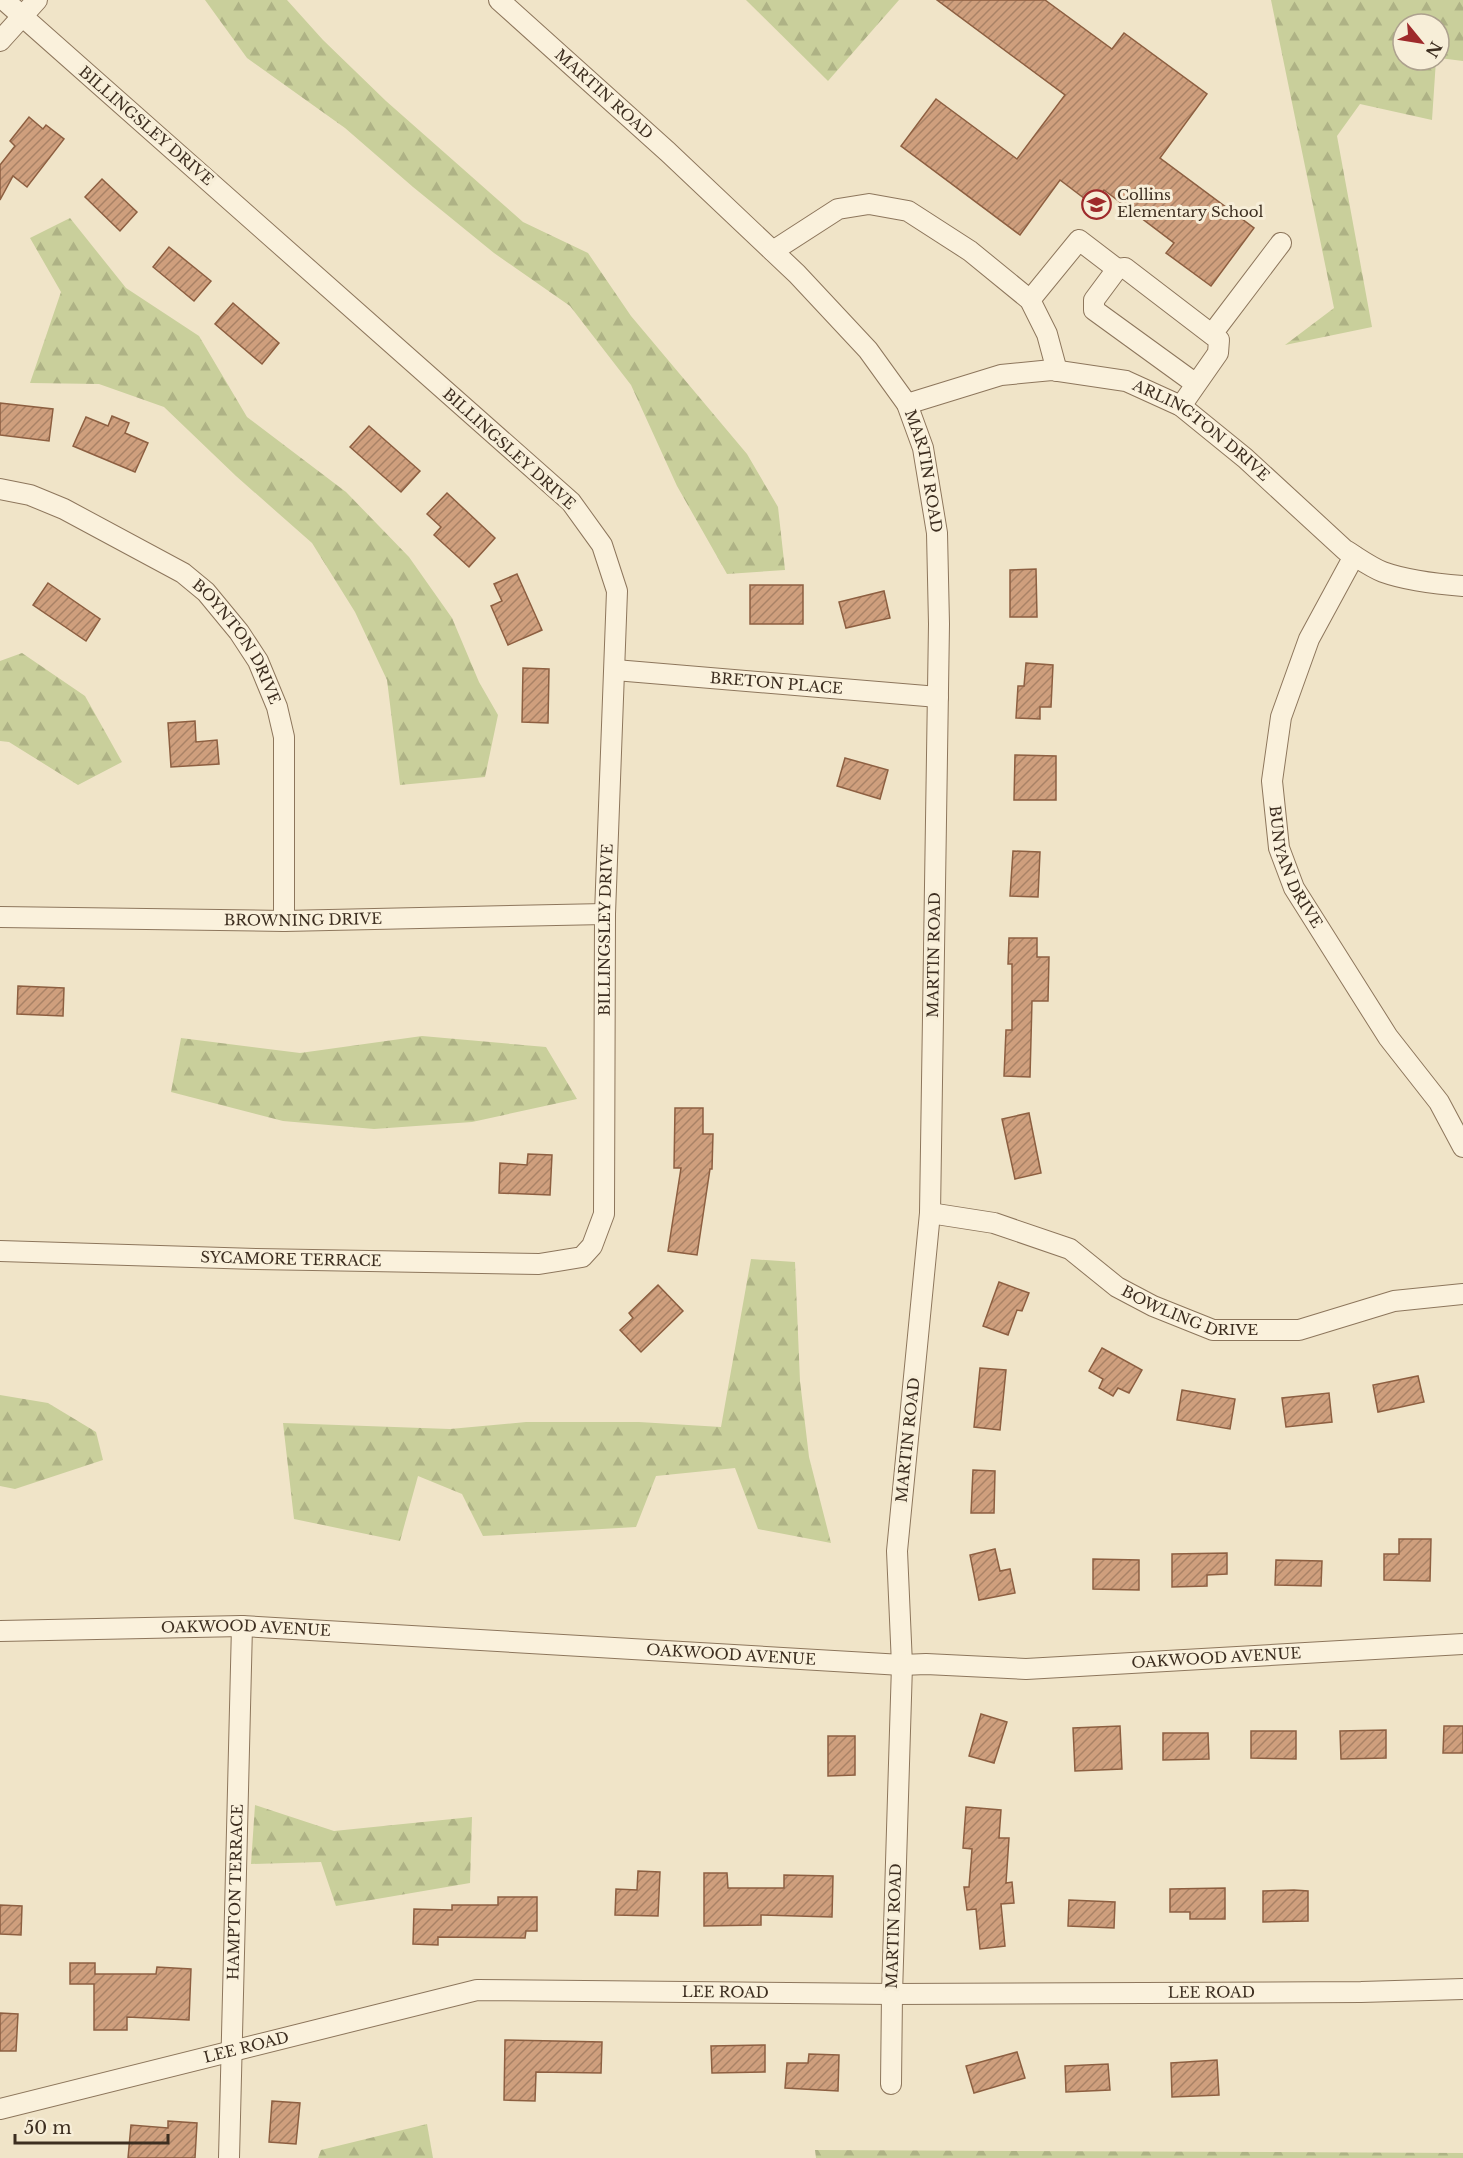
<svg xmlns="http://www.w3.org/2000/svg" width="1463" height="2158" viewBox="0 0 1463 2158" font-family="'Libre Baskerville',serif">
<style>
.forest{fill:url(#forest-firs)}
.building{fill:url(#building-hatch);stroke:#8d5f41;stroke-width:1.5}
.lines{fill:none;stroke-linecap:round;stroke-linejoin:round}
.minor-casing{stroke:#8d765c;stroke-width:22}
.minor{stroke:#faf1dc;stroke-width:20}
.labels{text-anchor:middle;stroke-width:6;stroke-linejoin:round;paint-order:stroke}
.street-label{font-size:15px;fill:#3d2e20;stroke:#f7eed8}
.poi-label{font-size:15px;fill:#3d2e20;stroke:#f7eed8;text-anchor:start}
</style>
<defs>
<pattern id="forest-firs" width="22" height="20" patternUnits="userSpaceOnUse" patternTransform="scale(1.5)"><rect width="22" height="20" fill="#c9cf9b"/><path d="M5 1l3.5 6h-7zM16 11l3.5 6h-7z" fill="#aeb285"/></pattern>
<pattern id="building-hatch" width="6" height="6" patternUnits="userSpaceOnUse" patternTransform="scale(1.5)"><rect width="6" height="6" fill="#cf9f7d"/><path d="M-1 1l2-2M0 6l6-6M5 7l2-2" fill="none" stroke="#a98266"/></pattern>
</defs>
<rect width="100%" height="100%" fill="#f0e4c8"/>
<g class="forest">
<polygon points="205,0 287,0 323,40 386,101 523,222 588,253 631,316 747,454 778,507 785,570 727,574 677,486 631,385 570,306 494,253 413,187 345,128 247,58"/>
<polygon points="746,0 899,0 828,81"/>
<polygon points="1271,0 1463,0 1463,61 1439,58 1439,24 1403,24 1403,60 1436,60 1432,120 1360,104 1337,136 1372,327 1285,345 1334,308"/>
<polygon points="70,218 126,288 199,336 247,417 346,492 409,557 452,618 479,682 498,715 485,777 400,785 387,680 355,612 312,543 236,476 164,407 99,384 30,383 61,292 30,238"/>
<polygon points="22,653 85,696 122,762 78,785 9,742 0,741 0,661"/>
<polygon points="422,1036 546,1047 577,1099 472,1122 374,1129 283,1121 171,1092 181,1038 300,1053"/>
<polygon points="751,1259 795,1262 800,1381 809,1457 831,1543 758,1529 735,1468 656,1476 636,1527 483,1536 462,1494 418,1476 400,1541 294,1519 283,1423 450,1429 526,1422 639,1422 721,1427"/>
<polygon points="0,1395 48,1403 96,1432 103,1460 15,1489 0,1486"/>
<polygon points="255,1805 334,1831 472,1817 470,1883 336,1906 321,1862 251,1864"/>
<polygon points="427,2124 433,2158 318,2158 321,2150"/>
<polygon points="815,2150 1463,2153 1463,2158 816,2158"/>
</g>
<g class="building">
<polygon points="937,0 1045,0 1112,49 1124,33 1207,94 1160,158 1254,228 1211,286 1166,253 1174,243 1104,190 1093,205 1060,180 1020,235 901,146 936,99 1017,159 1065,95"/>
<polygon points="29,117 43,129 46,125 64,139 27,187 13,176 0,200 0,165 15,146 10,141"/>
<polygon points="102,179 137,212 120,231 85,197"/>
<polygon points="169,247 211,281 194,301 153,267"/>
<polygon points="233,303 279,343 262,364 215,324"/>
<polygon points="0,403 53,409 49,441 0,435"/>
<polygon points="112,416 129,423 125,433 148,443 135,472 73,446 86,417 108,426"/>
<polygon points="369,426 420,471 401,492 350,447"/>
<polygon points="447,493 495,538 469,567 434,535 441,527 427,514"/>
<polygon points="1036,569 1037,617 1010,617 1010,570"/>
<polygon points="517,574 542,630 508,645 491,606 502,601 494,584"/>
<polygon points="48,583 100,619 86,641 33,605"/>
<rect x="750" y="585" width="53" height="39"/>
<polygon points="884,591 890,618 846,628 839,602"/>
<polygon points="1026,663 1053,665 1051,707 1040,707 1040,719 1016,718 1018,686 1024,686"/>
<polygon points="523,668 549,669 548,723 522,722"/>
<polygon points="195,721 196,742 217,740 219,764 171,767 168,723"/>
<polygon points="1015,755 1056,756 1056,800 1014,800"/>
<polygon points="845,758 888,770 880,799 837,786"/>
<polygon points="1013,851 1040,852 1038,897 1010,896"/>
<polygon points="1009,938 1037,938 1037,957 1049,957 1048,1001 1032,1001 1030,1077 1004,1076 1006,1030 1012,1030 1012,964 1008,964"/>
<polygon points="18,986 64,988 63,1016 17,1014"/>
<polygon points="675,1108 703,1108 703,1134 713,1134 712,1169 710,1169 697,1255 668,1251 681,1168 674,1168"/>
<polygon points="1029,1113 1041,1173 1015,1179 1002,1119"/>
<polygon points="528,1154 552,1155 550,1195 499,1193 500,1163 527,1165"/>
<polygon points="999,1282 1029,1293 1022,1311 1017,1310 1008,1335 983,1326"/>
<polygon points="658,1285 683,1311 641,1352 620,1330 633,1318 629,1313"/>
<polygon points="1102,1348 1142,1370 1129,1393 1118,1388 1113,1396 1099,1388 1103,1379 1089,1371"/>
<polygon points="980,1368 1006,1370 1000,1430 974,1427"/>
<polygon points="1418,1376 1424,1402 1378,1412 1373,1385"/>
<polygon points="1182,1390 1235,1399 1230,1429 1177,1420"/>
<polygon points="1329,1393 1332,1422 1286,1427 1282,1398"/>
<polygon points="973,1470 995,1471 994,1513 971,1513"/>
<polygon points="1399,1539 1431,1539 1430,1581 1384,1580 1384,1554 1399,1554"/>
<polygon points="995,1549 1000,1571 1010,1569 1015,1593 979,1600 970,1555"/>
<polygon points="1227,1553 1227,1574 1207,1575 1207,1586 1172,1587 1172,1554"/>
<polygon points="1093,1559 1139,1560 1139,1590 1093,1589"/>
<polygon points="1276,1560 1322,1561 1321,1586 1275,1585"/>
<polygon points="981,1714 1007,1722 994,1763 969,1756"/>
<polygon points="1120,1726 1122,1769 1075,1771 1073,1728"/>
<polygon points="1444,1726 1463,1726 1463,1753 1443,1753"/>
<polygon points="1386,1730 1386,1758 1341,1759 1340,1731"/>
<polygon points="1251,1731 1296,1731 1296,1759 1251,1758"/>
<polygon points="1163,1733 1208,1733 1209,1759 1163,1760"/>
<polygon points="828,1736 855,1736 855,1775 828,1776"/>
<polygon points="966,1807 1001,1810 999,1838 1009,1838 1006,1883 1012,1882 1014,1903 1001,1904 1005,1946 980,1949 976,1909 967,1910 964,1887 969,1887 972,1849 963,1848"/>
<polygon points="638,1871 660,1872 658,1916 615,1915 616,1889 637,1890"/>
<polygon points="704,1873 727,1873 728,1888 784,1888 784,1875 833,1876 832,1917 761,1915 761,1925 704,1926"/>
<polygon points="1225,1888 1225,1919 1190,1919 1190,1912 1170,1912 1170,1889"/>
<polygon points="1294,1890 1308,1891 1308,1921 1263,1922 1263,1891"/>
<polygon points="498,1897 537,1897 537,1931 526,1931 525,1938 438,1937 438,1945 413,1944 414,1909 452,1910 452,1905 498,1905"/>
<polygon points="1069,1900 1115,1902 1114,1928 1068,1926"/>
<polygon points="0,1905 22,1906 21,1935 0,1934"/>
<polygon points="70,1963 95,1963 95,1974 156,1974 157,1967 191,1969 189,2020 127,2017 127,2030 94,2030 94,1984 70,1984"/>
<polygon points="0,2013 18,2014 16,2051 0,2051"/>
<polygon points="505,2040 602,2042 601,2073 536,2072 535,2101 504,2100"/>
<polygon points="765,2045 765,2072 712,2073 711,2046"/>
<polygon points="1017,2052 1025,2078 974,2093 966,2066"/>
<polygon points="809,2054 839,2055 838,2091 785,2088 787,2063 808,2063"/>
<polygon points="1217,2060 1219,2095 1172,2097 1171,2063"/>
<polygon points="1108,2064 1110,2090 1066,2092 1065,2066"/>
<polygon points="272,2101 300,2103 296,2144 269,2142"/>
<polygon points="168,2121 197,2123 195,2158 128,2158 131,2125 168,2128"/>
</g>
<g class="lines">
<defs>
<g id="minor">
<path id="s1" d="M499,0L668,152L797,274L868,350L907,404L923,448L937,533L939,624L930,1213L897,1551L902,1665L892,1994L891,2084"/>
<polyline points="0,41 37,0"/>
<polyline points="773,251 838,209 869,204 908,211 970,251 1030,300 1047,334 1057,371"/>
<polyline points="1030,300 1079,240 1117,269"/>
<polyline points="1212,334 1281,243"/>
<path id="s2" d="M907,404L1001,375L1052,370L1126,381L1181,406L1245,458L1345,550C1357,557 1370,567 1383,572C1408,581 1436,584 1463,586"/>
<polyline points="1181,406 1218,353 1219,340 1125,268 1117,269 1094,300 1094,310 1196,384"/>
<path id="s3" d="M0,489L30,495L64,509L183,573L206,592L239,632L258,661L277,707L284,737V921"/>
<path id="s4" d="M1354,556L1309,639L1281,717L1272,781L1279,848L1294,888L1388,1037L1439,1102L1463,1147"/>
<path id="s5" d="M615,670L938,697"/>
<path id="s6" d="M0,917L284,921L605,914"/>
<path id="s7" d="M930,1213L994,1223L1070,1249L1117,1287L1153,1306L1213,1330H1299L1394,1301L1463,1294"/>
<path id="s8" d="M0,1251L256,1259L539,1264L582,1257L592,1246L604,1214L605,914L617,591L602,545L571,502L4,0"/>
<path id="s9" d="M0,1631L242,1626L902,1665L926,1664L1026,1669L1463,1644"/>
<path id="s10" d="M0,2109L477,1990L892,1994L1361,1992L1463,1989"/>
<path id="s11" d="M229,2158L242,1626"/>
</g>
</defs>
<use href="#minor" class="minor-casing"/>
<use href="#minor" class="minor"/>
</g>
<defs>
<symbol id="school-ring" viewBox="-11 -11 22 22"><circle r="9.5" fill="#f7eed8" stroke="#9e2a2b" stroke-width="1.5"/><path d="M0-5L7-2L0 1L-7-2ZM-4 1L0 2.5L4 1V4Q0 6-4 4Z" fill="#9e2a2b"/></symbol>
</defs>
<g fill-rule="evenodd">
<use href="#school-ring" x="1080" y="188" width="33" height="33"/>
</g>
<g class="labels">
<g class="street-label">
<text dy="5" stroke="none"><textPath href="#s1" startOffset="141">MARTIN ROAD</textPath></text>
<text transform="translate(146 126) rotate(41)" y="5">BILLINGSLEY DRIVE</text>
<text dy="5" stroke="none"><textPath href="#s2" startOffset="315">ARLINGTON DRIVE</textPath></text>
<text transform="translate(509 449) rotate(42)" y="5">BILLINGSLEY DRIVE</text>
<text dy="5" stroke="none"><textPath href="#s1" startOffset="645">MARTIN ROAD</textPath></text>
<text dy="5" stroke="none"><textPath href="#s3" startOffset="291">BOYNTON DRIVE</textPath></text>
<text dy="5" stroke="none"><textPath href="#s5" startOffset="162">BRETON PLACE</textPath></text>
<text dy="5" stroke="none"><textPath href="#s4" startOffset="332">BUNYAN DRIVE</textPath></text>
<text dy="5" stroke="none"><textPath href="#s6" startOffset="303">BROWNING DRIVE</textPath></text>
<text dy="5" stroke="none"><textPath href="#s8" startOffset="916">BILLINGSLEY DRIVE</textPath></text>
<text transform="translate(934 955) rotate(-89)" y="5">MARTIN ROAD</text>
<text dy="5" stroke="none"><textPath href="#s8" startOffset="291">SYCAMORE TERRACE</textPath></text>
<text dy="5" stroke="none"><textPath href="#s7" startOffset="284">BOWLING DRIVE</textPath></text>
<text transform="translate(908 1440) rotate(-84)" y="5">MARTIN ROAD</text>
<text dy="5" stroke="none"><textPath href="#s9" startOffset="246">OAKWOOD AVENUE</textPath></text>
<text dy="5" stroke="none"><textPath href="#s9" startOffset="732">OAKWOOD AVENUE</textPath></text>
<text dy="5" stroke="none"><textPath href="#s9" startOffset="1218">OAKWOOD AVENUE</textPath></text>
<text dy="5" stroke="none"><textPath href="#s11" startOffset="266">HAMPTON TERRACE</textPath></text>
<text transform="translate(894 1926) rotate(-88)" y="5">MARTIN ROAD</text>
<text dy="5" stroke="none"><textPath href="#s10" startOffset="740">LEE ROAD</textPath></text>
<text dy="5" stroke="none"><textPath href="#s10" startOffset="1226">LEE ROAD</textPath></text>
<text dy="5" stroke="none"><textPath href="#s10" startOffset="254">LEE ROAD</textPath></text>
</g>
<g class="poi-label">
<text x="1117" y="200">Collins<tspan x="1117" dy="17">Elementary School</tspan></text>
</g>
</g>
<g transform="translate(1421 42) rotate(120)"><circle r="28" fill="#f7eed8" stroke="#ada18e" stroke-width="1.5"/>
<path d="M0-4.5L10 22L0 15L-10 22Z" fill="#9e2a2b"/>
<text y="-9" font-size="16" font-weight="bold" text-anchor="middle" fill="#3d2e20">N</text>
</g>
<path d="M15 2134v9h153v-9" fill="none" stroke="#3d2e20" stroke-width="3"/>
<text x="24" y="2134" font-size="18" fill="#3d2e20" stroke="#f7eed8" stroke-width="4.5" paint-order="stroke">50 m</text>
</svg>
